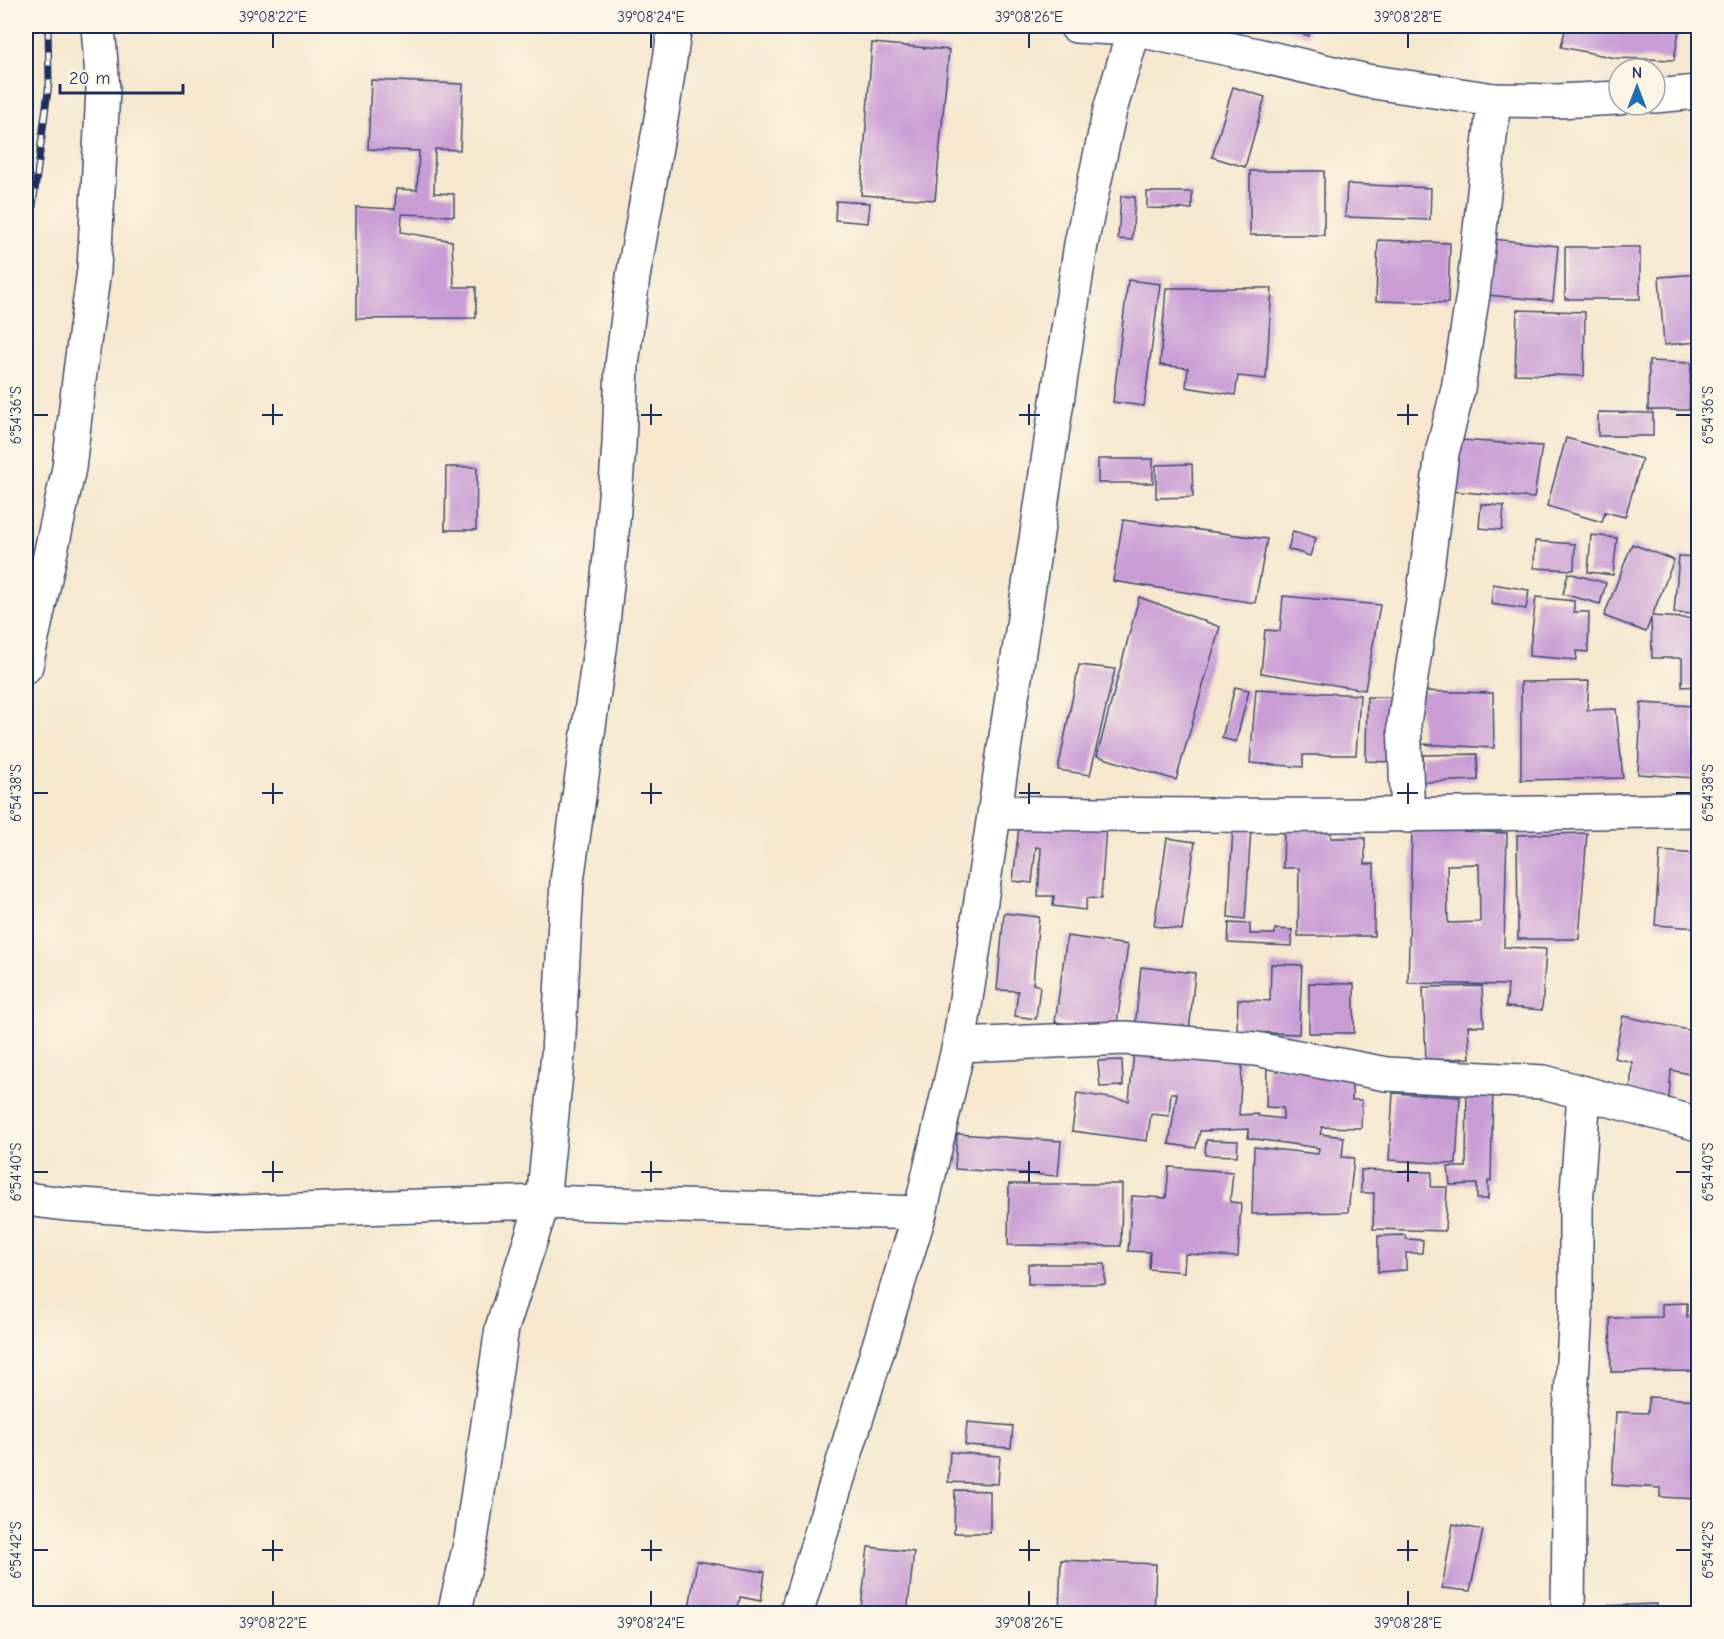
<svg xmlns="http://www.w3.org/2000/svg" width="1724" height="1639" viewBox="0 0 1724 1639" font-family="'Comic Neue',sans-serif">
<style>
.building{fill:#c99cd6;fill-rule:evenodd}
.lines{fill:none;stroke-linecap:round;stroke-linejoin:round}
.minor-casing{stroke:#3c4b6f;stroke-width:36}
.minor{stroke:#fff;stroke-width:33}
.rail-casing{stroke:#1b2f5e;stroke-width:7}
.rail{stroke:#fcf5e5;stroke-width:4.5;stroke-dasharray:14;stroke-linecap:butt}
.ticks{fill:none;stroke:#1b2f5e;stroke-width:2}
.neatline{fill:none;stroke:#1b2f5e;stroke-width:2}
.ticks-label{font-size:15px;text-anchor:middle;fill:#1b2f5e}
</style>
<rect width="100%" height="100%" fill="#fcf5e5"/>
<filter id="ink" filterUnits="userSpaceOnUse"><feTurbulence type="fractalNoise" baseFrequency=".0167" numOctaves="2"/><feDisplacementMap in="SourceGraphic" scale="12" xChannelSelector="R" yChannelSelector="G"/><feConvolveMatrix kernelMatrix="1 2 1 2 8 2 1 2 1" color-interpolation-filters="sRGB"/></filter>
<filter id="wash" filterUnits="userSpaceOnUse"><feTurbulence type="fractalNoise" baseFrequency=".008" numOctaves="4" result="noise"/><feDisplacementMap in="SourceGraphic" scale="24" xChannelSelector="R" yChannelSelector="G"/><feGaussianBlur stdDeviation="1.35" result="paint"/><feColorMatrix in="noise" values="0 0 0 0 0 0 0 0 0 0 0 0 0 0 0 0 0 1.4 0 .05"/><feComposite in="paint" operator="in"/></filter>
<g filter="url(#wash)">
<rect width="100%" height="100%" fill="#f6e7ce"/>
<g id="blocks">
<g class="building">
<polygon points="1271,26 1311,26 1309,36"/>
<polygon points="1566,26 1659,26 1679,30 1674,60 1615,58 1561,47"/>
<polygon points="872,43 949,50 935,200 861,195"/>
<polygon points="371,80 463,84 460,150 435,149 434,193 454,194 454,216 402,214 401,232 452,241 454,287 476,287 476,318 356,319 356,207 395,209 396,189 417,190 419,151 368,149"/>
<polygon points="1233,87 1265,97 1245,167 1212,157"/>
<rect x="1250" y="171" width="74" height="64"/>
<polygon points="1347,184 1431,188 1430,220 1345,217"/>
<polygon points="1147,192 1192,192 1192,209 1147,208"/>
<polygon points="1121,196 1135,197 1132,240 1118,239"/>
<polygon points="836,201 870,203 868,223 835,220"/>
<polygon points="1492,239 1558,246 1553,301 1487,295"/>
<polygon points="1378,240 1450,243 1448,303 1376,301"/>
<rect x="1565" y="247" width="75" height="52"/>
<polygon points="1698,274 1698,342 1664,345 1659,277"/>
<polygon points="1128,280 1160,284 1144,406 1113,402"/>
<polygon points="1166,288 1272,288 1266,379 1238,376 1235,395 1186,387 1188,368 1160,365"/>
<polygon points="1517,310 1585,312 1584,376 1515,374"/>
<polygon points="1649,361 1691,363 1689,410 1648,410"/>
<polygon points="1598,412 1653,413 1653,436 1598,436"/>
<polygon points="1566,438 1642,459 1625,517 1605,512 1602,522 1547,506"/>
<polygon points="1461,440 1542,446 1534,498 1452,491"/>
<rect x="1098" y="459" width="55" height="24"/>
<polygon points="1192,464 1193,497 1156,498 1156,465"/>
<polygon points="446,467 477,467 476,530 445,530"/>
<polygon points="1481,504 1504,506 1502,530 1479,528"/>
<polygon points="1123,520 1267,539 1255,603 1113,581"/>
<polygon points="1293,531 1316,538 1310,556 1288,549"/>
<polygon points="1591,535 1617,538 1613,575 1588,572"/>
<polygon points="1535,541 1575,544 1574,570 1534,568"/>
<polygon points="1632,544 1674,560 1652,616 1698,619 1698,686 1682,687 1682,658 1652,658 1651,618 1646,632 1604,616"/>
<polygon points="1679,556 1698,557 1698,614 1674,613"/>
<polygon points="1568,573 1606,583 1600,604 1563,594"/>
<polygon points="1493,584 1529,590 1526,609 1491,604"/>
<polygon points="1283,596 1380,605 1365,690 1261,673 1265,630 1280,631"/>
<polygon points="1139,597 1220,627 1176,780 1097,756"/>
<polygon points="1536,597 1574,601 1574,612 1589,612 1588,652 1576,651 1577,660 1529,656"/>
<polygon points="1079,665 1115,669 1090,775 1058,770"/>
<polygon points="1589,681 1587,710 1616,709 1623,778 1521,780 1521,682"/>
<polygon points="1235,687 1249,690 1236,742 1222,738"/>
<polygon points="1256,689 1360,695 1356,755 1303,755 1303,767 1250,763"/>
<polygon points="1418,691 1493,693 1494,748 1422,744"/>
<polygon points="1367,697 1393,697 1392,762 1366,761"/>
<polygon points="1641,703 1694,706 1694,778 1638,774"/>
<polygon points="1477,754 1478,780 1423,782 1423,755"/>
<polygon points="1020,817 1106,826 1101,899 1087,898 1085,910 1053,906 1054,896 1038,896 1041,848 1036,847 1032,883 1013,881"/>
<polygon points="1233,827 1251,829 1245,919 1228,917"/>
<polygon points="1284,827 1331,827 1331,838 1365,838 1365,864 1374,864 1374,936 1298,936 1299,868 1283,868"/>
<path d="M1412,829L1507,833L1504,947L1546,949L1542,1010L1506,1007L1508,985L1408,983ZM1479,864L1480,922L1448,923L1447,865Z"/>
<polygon points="1587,833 1579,939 1518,939 1517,835"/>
<polygon points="1167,838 1195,842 1182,930 1154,926"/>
<polygon points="1660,851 1698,854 1698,928 1655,925"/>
<polygon points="1004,913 1039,917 1033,984 1040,986 1036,1019 1015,1016 1018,991 997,990"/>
<polygon points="1229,923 1250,924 1250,934 1275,934 1275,929 1292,930 1292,946 1228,943"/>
<polygon points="1067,936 1128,945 1116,1031 1055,1022"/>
<polygon points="1271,964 1302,965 1299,1034 1237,1032 1238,999 1270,1001"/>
<polygon points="1141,967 1195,973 1188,1042 1134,1037"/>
<polygon points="1309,983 1354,984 1354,1033 1309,1033"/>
<polygon points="1482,986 1484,1026 1468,1026 1470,1058 1426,1060 1423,987"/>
<polygon points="1623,1016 1698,1032 1698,1050 1693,1075 1671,1070 1669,1098 1630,1095 1632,1062 1614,1058"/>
<polygon points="1135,1042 1243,1050 1239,1115 1258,1114 1258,1116 1283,1119 1283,1108 1266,1107 1267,1067 1352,1069 1352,1100 1362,1100 1361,1128 1322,1127 1320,1134 1344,1137 1342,1157 1354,1158 1348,1212 1252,1214 1254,1147 1318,1154 1319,1148 1248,1138 1249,1129 1200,1131 1196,1148 1169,1144 1177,1093 1171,1093 1169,1116 1151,1114 1147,1141 1072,1131 1077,1093 1129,1101"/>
<polygon points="1122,1060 1123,1086 1100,1087 1098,1061"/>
<polygon points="1467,1087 1493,1087 1491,1181 1488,1181 1488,1199 1477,1199 1477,1184 1450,1185 1448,1167 1466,1167"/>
<polygon points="1393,1093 1460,1097 1456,1164 1389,1160"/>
<polygon points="957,1134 1061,1141 1058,1176 955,1169"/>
<polygon points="1206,1140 1238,1141 1237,1156 1205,1155"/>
<polygon points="1169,1167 1233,1172 1230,1202 1241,1203 1238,1257 1185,1254 1184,1272 1149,1269 1150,1252 1128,1251 1132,1196 1166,1198"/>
<polygon points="1361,1170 1432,1172 1431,1187 1447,1187 1445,1231 1373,1229 1374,1193 1361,1193"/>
<polygon points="1009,1184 1122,1184 1121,1246 1008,1245"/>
<polygon points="1405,1235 1406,1239 1423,1240 1422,1253 1406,1253 1406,1270 1378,1272 1378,1236"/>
<rect x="1028" y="1264" width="77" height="20"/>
<polygon points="1687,1303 1687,1317 1698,1317 1698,1371 1611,1372 1610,1318 1662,1317 1662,1304"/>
<polygon points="1649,1397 1698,1400 1698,1499 1660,1497 1660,1488 1612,1485 1616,1412 1648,1413"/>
<polygon points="967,1422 1013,1426 1011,1448 965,1445"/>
<polygon points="950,1452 1000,1456 998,1484 948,1482"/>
<polygon points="955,1490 990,1491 990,1533 954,1533"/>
<polygon points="1453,1524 1483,1530 1470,1591 1442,1588"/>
<polygon points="868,1547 914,1552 907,1614 861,1608"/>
<polygon points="1061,1560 1156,1564 1154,1614 1059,1614"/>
<polygon points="697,1561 765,1572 761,1601 740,1597 737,1614 688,1614"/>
<polygon points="1657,1604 1657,1614 1573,1614 1573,1607"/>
</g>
</g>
</g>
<g filter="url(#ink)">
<use href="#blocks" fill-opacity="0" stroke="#3c4b6f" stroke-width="1.5"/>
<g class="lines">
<defs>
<g id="minor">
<polyline points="1076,26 1133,29 1257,55 1367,81 1494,100 1557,101 1619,98"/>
<polyline points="1655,96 1698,92"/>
<polyline points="26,666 69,468 80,372 94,270 103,89 98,26"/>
<path d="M995,812C1230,818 1464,815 1698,810"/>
<polyline points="1408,816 1404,723 1423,600 1442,453 1458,389 1473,294 1494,100"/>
<polyline points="959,1045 1124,1038 1256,1049 1386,1074 1544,1082 1698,1124"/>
<polyline points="26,1199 65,1204 208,1213 543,1202 920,1213"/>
<polyline points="454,1614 471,1540 502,1328 543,1202 558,1054 567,881 601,642 611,547 619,445 622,365 633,277 662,113 675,26"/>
<polyline points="796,1614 920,1213 959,1045 1081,244 1110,110 1135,26"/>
<polyline points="1568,1614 1570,1415 1576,1308 1576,1206 1584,1093"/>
</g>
</defs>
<use href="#minor" class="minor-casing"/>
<use href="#minor" class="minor"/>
<defs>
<polyline id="rail" points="26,260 49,83 48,26"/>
</defs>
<use href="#rail" class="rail-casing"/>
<use href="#rail" class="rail"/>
</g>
</g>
<path class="ticks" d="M273,33V48M651,33V48M1029,33V48M1408,33V48M273,404V425M651,404V425M1029,404V425M1408,404V425M33,415H48M262,415H283M641,415H662M1019,415H1040M1397,415H1418M1676,415H1691M273,783V804M651,783V804M1029,783V804M1408,783V804M33,793H48M262,793H283M641,793H662M1019,793H1040M1397,793H1418M1676,793H1691M273,1161V1182M651,1161V1182M1029,1161V1182M1408,1161V1182M33,1172H48M262,1172H283M641,1172H662M1019,1172H1040M1397,1172H1418M1676,1172H1691M273,1540V1561M651,1540V1561M1029,1540V1561M1408,1540V1561M33,1550H48M262,1550H283M641,1550H662M1019,1550H1040M1397,1550H1418M1676,1550H1691M273,1591V1606M651,1591V1606M1029,1591V1606M1408,1591V1606"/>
<rect width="1724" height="1639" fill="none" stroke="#fcf5e5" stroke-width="66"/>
<g transform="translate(1637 87)"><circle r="28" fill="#fcf5e5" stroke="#a2a6af" stroke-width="1.5"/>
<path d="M0-4.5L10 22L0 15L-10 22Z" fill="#1f6fb2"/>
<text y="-9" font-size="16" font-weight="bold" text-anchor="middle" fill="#1b2f5e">N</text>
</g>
<path d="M60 84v9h123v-9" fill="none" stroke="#1b2f5e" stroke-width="3"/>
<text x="69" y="84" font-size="18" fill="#1b2f5e" stroke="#fcf5e5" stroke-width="4.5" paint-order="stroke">20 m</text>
<rect x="33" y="33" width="1658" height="1573" class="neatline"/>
<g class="ticks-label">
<text x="273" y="22">39°08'22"E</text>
<text x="651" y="22">39°08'24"E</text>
<text x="1029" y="22">39°08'26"E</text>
<text x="1408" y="22">39°08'28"E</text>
<text transform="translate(16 415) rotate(-90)" y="5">6°54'36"S</text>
<text transform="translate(1708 415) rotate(-90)" y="5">6°54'36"S</text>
<text transform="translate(16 793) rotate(-90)" y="5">6°54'38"S</text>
<text transform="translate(1708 793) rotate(-90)" y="5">6°54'38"S</text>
<text transform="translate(16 1172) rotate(-90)" y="5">6°54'40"S</text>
<text transform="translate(1708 1172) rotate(-90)" y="5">6°54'40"S</text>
<text transform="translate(16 1550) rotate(-90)" y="5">6°54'42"S</text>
<text transform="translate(1708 1550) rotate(-90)" y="5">6°54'42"S</text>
<text x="273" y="1628">39°08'22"E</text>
<text x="651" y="1628">39°08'24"E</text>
<text x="1029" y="1628">39°08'26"E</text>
<text x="1408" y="1628">39°08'28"E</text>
</g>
</svg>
